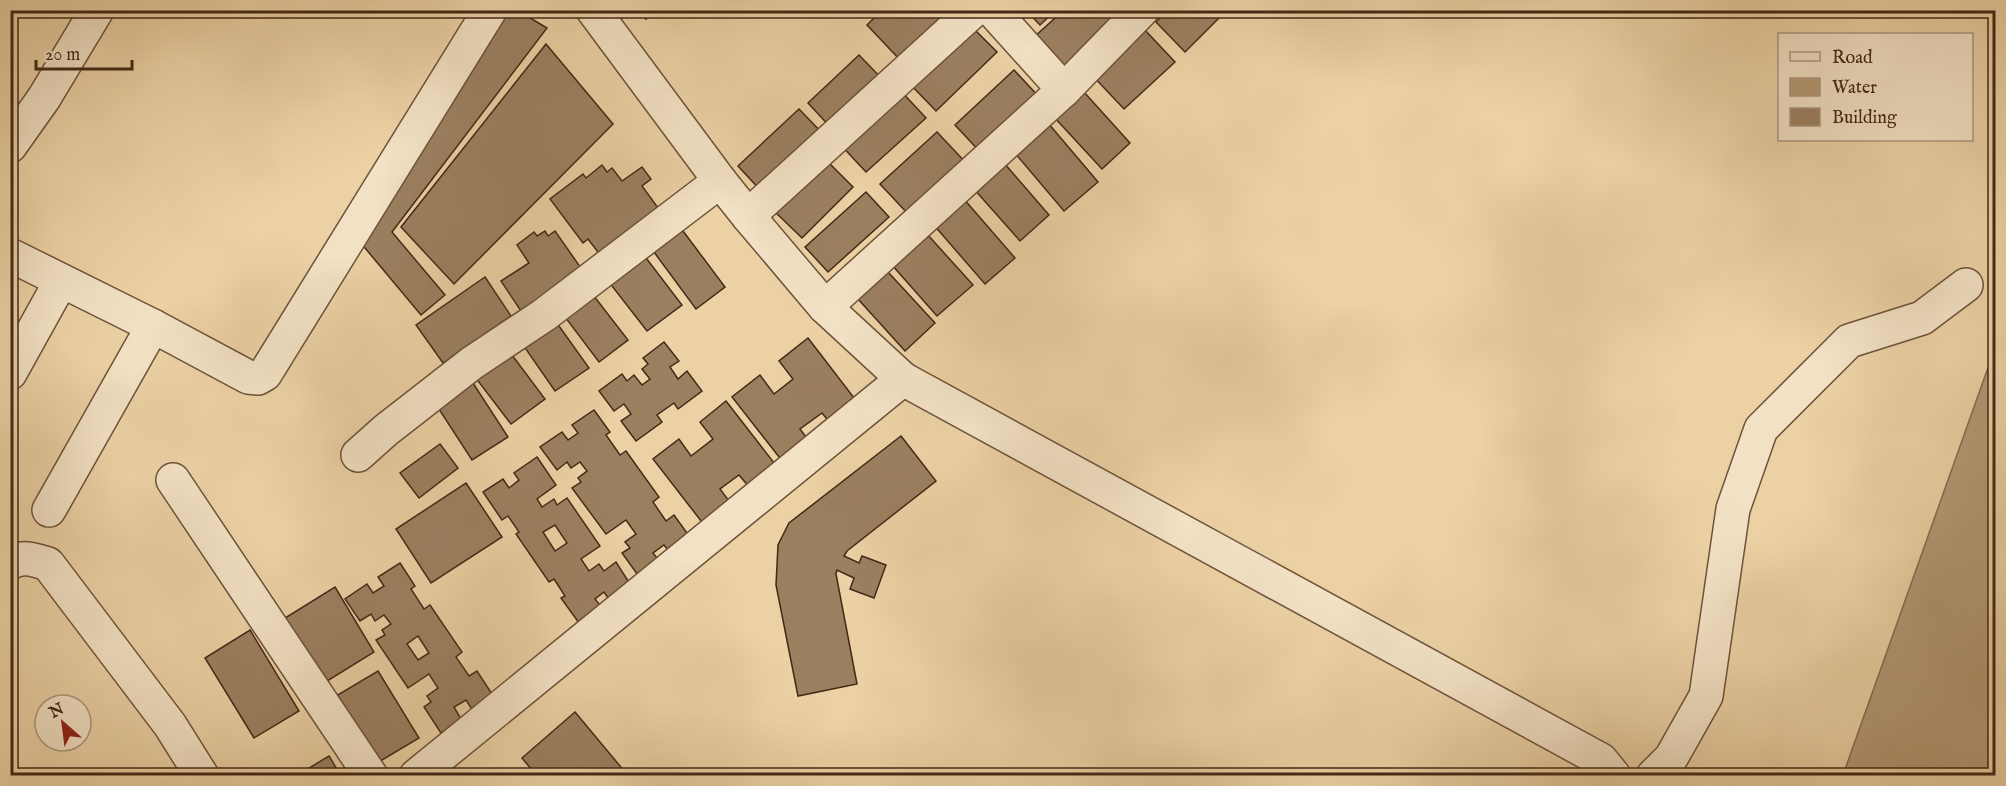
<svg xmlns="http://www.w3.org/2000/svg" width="2006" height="786" viewBox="0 0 2006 786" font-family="'IM FELL English',serif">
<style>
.water{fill:#b39874;stroke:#876b4f;stroke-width:1.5}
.building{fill:#9b8060;stroke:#452817;stroke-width:1.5;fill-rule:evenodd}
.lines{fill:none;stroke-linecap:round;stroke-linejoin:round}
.minor-casing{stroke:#6e523a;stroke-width:36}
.minor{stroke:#f2e1c4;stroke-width:33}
</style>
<rect width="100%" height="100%" fill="#ebd1a4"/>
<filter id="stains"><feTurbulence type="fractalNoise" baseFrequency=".00333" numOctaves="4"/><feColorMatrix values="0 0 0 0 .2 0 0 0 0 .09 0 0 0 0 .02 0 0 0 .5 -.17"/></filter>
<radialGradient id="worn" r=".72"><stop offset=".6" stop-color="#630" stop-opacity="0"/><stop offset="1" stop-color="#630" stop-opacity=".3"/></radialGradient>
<polygon class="water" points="1995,348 1995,775 1843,775"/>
<g class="building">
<polygon points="496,10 517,10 547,28 392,232 445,295 421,315 360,242"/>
<polygon points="636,10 652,10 646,19"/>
<polygon points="882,10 957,10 902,62 867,25"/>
<polygon points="1026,10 1056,10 1040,25"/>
<polygon points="1064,10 1125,10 1062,69 1033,38"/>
<polygon points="1168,10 1227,10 1185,52 1156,22"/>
<polygon points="971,26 997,52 936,111 910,84"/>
<polygon points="1143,28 1175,62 1124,109 1092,75"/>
<polygon points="546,44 613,124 454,284 401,227"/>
<polygon points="859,55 885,82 834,131 808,103"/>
<polygon points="1014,70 1041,99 982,154 955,125"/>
<polygon points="898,88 926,118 866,172 838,142"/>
<polygon points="1083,91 1130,143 1102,169 1054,117"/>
<polygon points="799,109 824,135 763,193 738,166"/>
<polygon points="1048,123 1098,182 1064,211 1014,152"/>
<polygon points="937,132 967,164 910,216 880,184"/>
<polygon points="823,157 853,187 802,238 772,209"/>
<polygon points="1004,163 1049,215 1020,241 974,189"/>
<polygon points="602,165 607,172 612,168 622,181 642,167 651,179 642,186 661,212 601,256 588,239 583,243 550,199 583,174 586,178"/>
<polygon points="866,192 889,217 828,272 805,247"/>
<polygon points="963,198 1015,258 985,284 933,224"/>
<polygon points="680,227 725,287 696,309 651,248"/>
<polygon points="545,231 548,236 555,231 583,271 521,311 501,281 529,263 517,245 534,232 537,236"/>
<polygon points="927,234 973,285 937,316 892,265"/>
<polygon points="640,250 682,305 647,331 605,277"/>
<polygon points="888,272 935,323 905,351 858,299"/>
<polygon points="485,277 511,316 443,363 416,325"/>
<polygon points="590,291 628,340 599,362 562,313"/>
<polygon points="554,319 589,368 555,391 521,342"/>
<polygon points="808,338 858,403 831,424 822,413 800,429 809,441 783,462 732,397 760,375 774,394 793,379 779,361"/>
<polygon points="664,342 679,361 670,367 678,379 687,371 702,391 678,409 674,403 657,415 662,422 636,441 621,421 631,414 624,404 614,411 599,391 622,374 627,381 634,375 642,385 650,379 642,369 648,364 643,358"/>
<polygon points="509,351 545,399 511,424 475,377"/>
<polygon points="471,380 508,437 472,460 435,403"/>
<polygon points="726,401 778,468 750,488 739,475 720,489 732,505 705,526 653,459 679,439 691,456 713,439 700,422"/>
<polygon points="594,410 610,432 606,435 620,455 626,451 659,497 653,502 666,521 674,515 692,540 672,555 664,545 653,553 661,563 640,578 622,553 630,548 625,542 636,534 626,520 606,534 572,488 581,482 578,478 587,471 580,462 571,468 567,462 557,470 540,447 562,432 568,440 578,433 572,425"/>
<polygon points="901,436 936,481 847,551 844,556 859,563 862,556 886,565 874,598 850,589 854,578 837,570 836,574 857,684 798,696 776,585 778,545 789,523"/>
<polygon points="440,444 458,468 419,498 400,473"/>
<path d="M537,457L556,485L537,499L542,507L554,499L557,505L567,498L600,546L581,559L589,571L599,564L604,571L616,562L632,587L610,601L604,592L595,599L602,608L579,623L561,598L565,596L554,579L549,582L516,534L519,532L508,516L502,520L483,492L503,479L509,488L519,480L514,473ZM555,525L567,543L555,551L543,532Z"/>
<polygon points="466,483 502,537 431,583 396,529"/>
<path d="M400,563L415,586L411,589L424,609L430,605L462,652L456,657L469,676L477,671L494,697L473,711L466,700L454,707L461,719L441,733L424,707L431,702L427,696L438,688L429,674L408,688L376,640L385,635L382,630L391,624L384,615L375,621L371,614L360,621L345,599L367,584L373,593L384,586L378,577ZM418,636L429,653L418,660L407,644Z"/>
<polygon points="335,587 374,652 316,688 277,623"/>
<polygon points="250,630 299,711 254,738 205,658"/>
<polygon points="378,671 419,738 377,763 336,696"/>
<polygon points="575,712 625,772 620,776 537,776 522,758"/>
<polygon points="329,756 341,776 296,776"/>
</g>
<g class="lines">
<defs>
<g id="minor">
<polyline points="992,10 1064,90 1142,10"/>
<polyline points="10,146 44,98 97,10"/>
<polyline points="748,216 974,10"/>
<polyline points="10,255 153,326 248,377 258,378 265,374 490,10"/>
<polyline points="825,307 1064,90"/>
<polyline points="10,373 61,281"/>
<polyline points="903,379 1601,760 1614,776"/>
<polyline points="358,455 386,430 472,363 544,315 720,181"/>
<polyline points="173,480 371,776"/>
<polyline points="49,510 153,326"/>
<path d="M10,563C23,555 35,560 48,564L170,725L202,776"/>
<polyline points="416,776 903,379 825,307 748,216 720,181 593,10"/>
<polyline points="1653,776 1671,758 1706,696 1733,509 1761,429 1849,341 1922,318 1966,285"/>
</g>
</defs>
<use href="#minor" class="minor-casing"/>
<use href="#minor" class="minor"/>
</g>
<rect width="2006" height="786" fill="none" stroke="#ebd1a4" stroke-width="36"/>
<rect x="12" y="12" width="1982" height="762" fill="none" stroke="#452817" stroke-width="3"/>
<rect x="18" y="18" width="1970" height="750" fill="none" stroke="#452817" stroke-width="1.5"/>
<rect x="1778" y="33" width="195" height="108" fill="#f2e1c4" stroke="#ad977f" stroke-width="1.5"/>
<rect x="1790" y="52" width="30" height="9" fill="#f2e1c4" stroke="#ad977f" stroke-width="1.5"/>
<text x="1832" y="63" font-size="18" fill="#452817">Road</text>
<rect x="1790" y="78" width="30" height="18" fill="#b39874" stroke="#ad977f" stroke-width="1.5"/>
<text x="1832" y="93" font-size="18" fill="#452817">Water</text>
<rect x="1790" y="108" width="30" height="18" fill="#9b8060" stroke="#ad977f" stroke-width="1.5"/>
<text x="1832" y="123" font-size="18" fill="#452817">Building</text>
<g transform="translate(63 723) rotate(332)"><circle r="28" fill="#f2e1c4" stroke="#ad977f" stroke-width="1.5"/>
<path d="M0-4.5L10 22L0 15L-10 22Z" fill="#8f2418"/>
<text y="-9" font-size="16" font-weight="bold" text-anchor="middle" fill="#452817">N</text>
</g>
<path d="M36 60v9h96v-9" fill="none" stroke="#452817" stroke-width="3"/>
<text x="45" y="60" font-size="18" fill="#452817" stroke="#f2e1c4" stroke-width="4.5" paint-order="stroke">20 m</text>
<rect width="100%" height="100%" filter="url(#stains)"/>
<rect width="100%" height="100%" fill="url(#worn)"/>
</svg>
